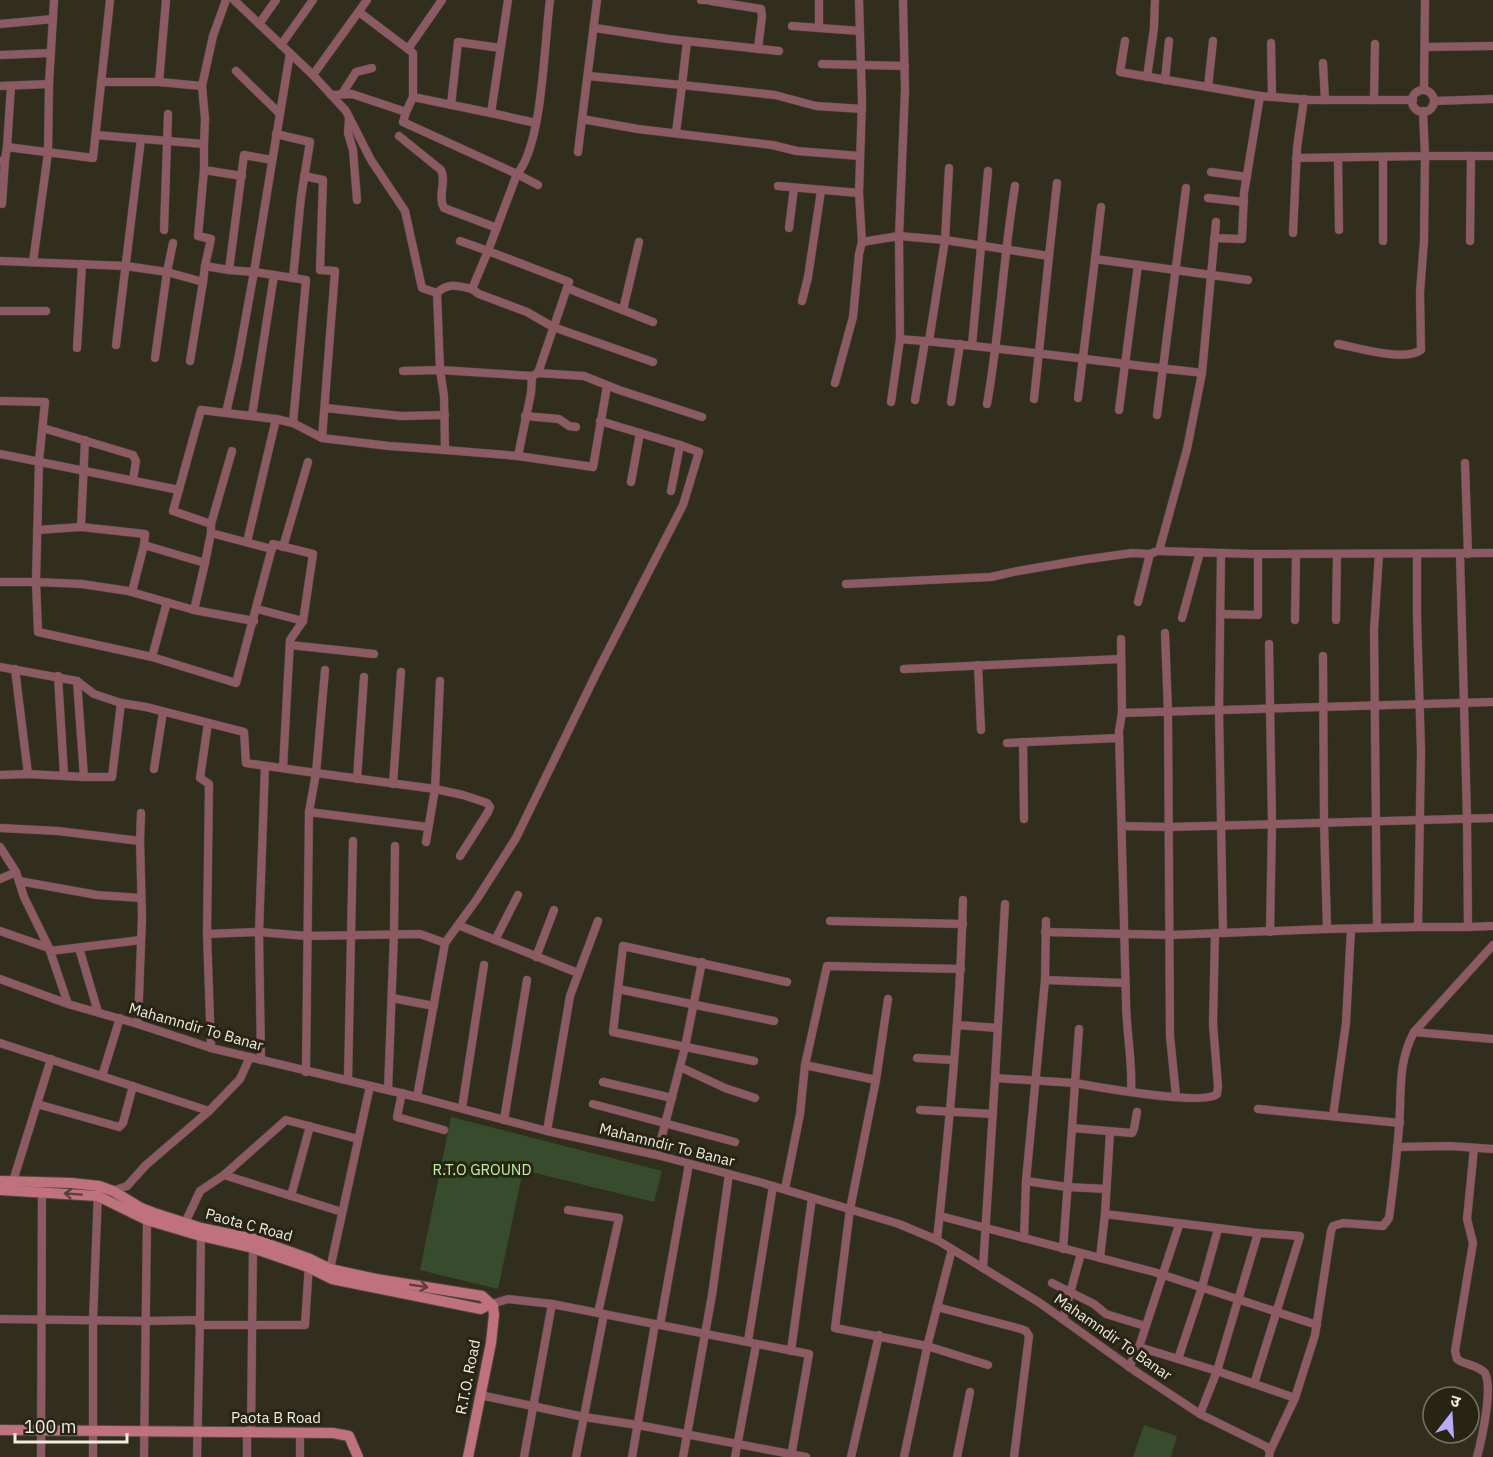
<svg xmlns="http://www.w3.org/2000/svg" width="1493" height="1457" viewBox="0 0 1493 1457" font-family="'IBM Plex Sans','Noto Sans Devanagari',sans-serif">
<style>
.green{fill:#374c2c}
.lines{fill:none;stroke-linecap:round;stroke-linejoin:round}
.street-casing{stroke:#4c4938;stroke-width:9}
.secondary-casing{stroke:#4c4938;stroke-width:12}
.street{stroke:#8c5a62;stroke-width:8}
.secondary{stroke:#c0717e;stroke-width:10}
.oneway{stroke:#5d3f38}
.labels{text-anchor:middle;stroke-width:6;stroke-linejoin:round;paint-order:stroke}
.street-label{font-size:15px;fill:#efece1;stroke:#282413}
.park-label{font-size:15px;fill:#bef2a3;stroke:#282413}
</style>
<rect width="100%" height="100%" fill="#322e1d"/>
<g class="green">
<polygon points="451,1117 662,1171 654,1202 523,1170 498,1289 420,1270"/>
<polygon points="1144,1425 1177,1436 1171,1457 1133,1457"/>
</g>
<g class="lines">
<defs>
<g id="street">
<polyline points="234,0 313,75 346,111 371,160 405,211 422,288 437,293 440,370 532,376 538,373 569,282 488,251 517,174 403,122 406,112 352,94 331,95"/>
<polyline points="508,0 491,113 536,123"/>
<polyline points="597,0 582,119 638,129 772,145 797,151 860,156"/>
<polyline points="701,0 711,0"/>
<path d="M859,0L862,101L859,193L862,242L899,236L900,339C1001,347 1101,362 1202,373"/>
<polyline points="903,0 905,90 899,236 945,240 1049,256 1034,399"/>
<polyline points="711,1 761,9 762,16 758,49"/>
<polyline points="359,12 408,49 442,0"/>
<polyline points="0,24 53,19"/>
<polyline points="259,24 276,0"/>
<polyline points="792,26 860,31"/>
<polyline points="819,27 819,0"/>
<polyline points="595,28 668,39 779,51"/>
<polyline points="687,41 682,85 775,95 816,106 862,109"/>
<polyline points="1125,41 1120,72 1260,96"/>
<polyline points="1271,43 1272,97"/>
<polyline points="281,45 313,0"/>
<polyline points="1425,47 1493,46"/>
<polyline points="0,55 50,53"/>
<polyline points="1323,63 1325,100"/>
<polyline points="822,64 905,66"/>
<polyline points="236,71 279,113"/>
<polyline points="313,75 367,0"/>
<polyline points="588,76 682,85 676,133"/>
<polyline points="1147,77 1154,28 1155,0"/>
<polyline points="1165,80 1169,41"/>
<polyline points="101,82 159,82 166,0"/>
<polyline points="159,82 202,86 213,36 226,0"/>
<polyline points="0,86 49,84"/>
<polyline points="202,86 205,119 204,144"/>
<polyline points="1208,87 1213,41"/>
<polyline points="1424,90 1425,0"/>
<circle cx="1423" cy="101" r="11"/>
<polyline points="342,94 356,72 372,68"/>
<polyline points="413,97 491,113"/>
<polyline points="1374,100 1375,44"/>
<polyline points="1434,101 1493,99"/>
<polyline points="451,105 458,42 500,48"/>
<polyline points="406,112 413,97 413,53 408,49"/>
<polyline points="349,119 348,133 353,150 357,200"/>
<polyline points="276,134 310,142 301,197 293,278"/>
<polyline points="96,135 204,144 204,170 242,176"/>
<path d="M399,136L441,170C447,182 437,196 444,208L497,228"/>
<polyline points="7,147 11,86"/>
<polyline points="578,152 582,119"/>
<polyline points="1383,157 1383,241"/>
<polyline points="1296,158 1425,156 1423,111"/>
<polyline points="1338,158 1339,230"/>
<polyline points="272,160 244,155 229,270 254,272 290,53"/>
<polyline points="0,161 5,160 7,147 93,158 110,0"/>
<polyline points="204,170 198,236 211,239 205,266"/>
<polyline points="1211,172 1247,177"/>
<polyline points="304,176 323,180 320,270 335,271 322,438"/>
<path d="M538,185L517,174C543,144 544,43 550,0"/>
<polyline points="778,186 859,193"/>
<polyline points="1208,198 1244,202"/>
<polyline points="2,204 5,160"/>
<polyline points="1216,222 1202,373 1187,449 1159,551 1253,554 1493,553"/>
<polyline points="789,228 794,188"/>
<polyline points="164,230 168,114"/>
<polyline points="1293,233 1297,148 1304,99"/>
<polyline points="1214,238 1242,239 1244,193 1260,96 1310,100 1413,100"/>
<polyline points="1470,241 1471,156"/>
<polyline points="1049,256 1057,183"/>
<polyline points="1095,259 1101,207"/>
<polyline points="0,261 126,266 167,272 203,282 205,266 229,270"/>
<polyline points="33,262 48,153 49,84 54,0"/>
<polyline points="567,288 653,322"/>
<polyline points="472,289 479,294 527,312 553,327 653,362"/>
<path d="M437,293C448,282 459,286 472,289L488,251L460,241"/>
<polyline points="802,301 808,277 821,191"/>
<polyline points="623,310 639,242"/>
<polyline points="0,311 46,311"/>
<polyline points="929,341 945,240 949,168"/>
<path d="M1338,344C1358,348 1404,362 1421,350L1420,292L1424,241L1425,156H1493"/>
<polyline points="116,345 141,139"/>
<polyline points="972,345 988,171"/>
<polyline points="77,348 82,264"/>
<polyline points="155,358 167,272 173,243"/>
<polyline points="190,361 203,282"/>
<polyline points="538,373 584,376 619,390 702,417"/>
<polyline points="835,383 853,317 859,254 862,242"/>
<polyline points="1078,398 1095,259 1248,280"/>
<polyline points="915,400 925,341"/>
<polyline points="0,401 45,402 39,461 36,582 82,584 128,591 194,610"/>
<polyline points="891,402 900,339"/>
<polyline points="951,402 960,344"/>
<path d="M987,404C1000,331 1003,259 1015,186"/>
<polyline points="325,408 401,416 445,415"/>
<polyline points="1119,410 1138,265"/>
<polyline points="226,413 276,419 247,542"/>
<polyline points="252,415 274,275"/>
<polyline points="1157,415 1186,188"/>
<polyline points="525,416 559,419 569,426 576,427"/>
<polyline points="276,419 293,423 322,438 389,446 445,450 444,396 440,370 403,371"/>
<polyline points="600,421 680,445 671,491"/>
<polyline points="43,428 133,455 136,461 133,480"/>
<polyline points="85,440 81,527 145,534 144,545 205,563 194,610 254,621"/>
<polyline points="445,450 518,456 593,467 607,386"/>
<polyline points="0,454 179,490"/>
<polyline points="518,456 531,393 532,376"/>
<polyline points="1465,463 1468,554"/>
<polyline points="631,482 640,433"/>
<polyline points="211,524 232,451"/>
<polyline points="37,530 81,527"/>
<polyline points="283,547 308,462"/>
<polyline points="272,549 211,533 211,524 173,511 201,410 226,413 238,360 254,272 306,280 293,423"/>
<polyline points="1221,553 1219,710 1223,933"/>
<polyline points="1417,554 1417,617 1421,751 1418,927 1468,927 1467,818 1460,554"/>
<polyline points="205,563 211,533"/>
<polyline points="0,582 36,582 38,632 152,657 236,683 273,544 313,554 303,621"/>
<polyline points="846,584 991,577 1018,571 1082,560 1132,553 1150,554"/>
<polyline points="132,592 144,545"/>
<polyline points="1138,602 1150,554 1155,552"/>
<polyline points="257,609 303,621 290,640 283,768"/>
<polyline points="1220,614 1258,615 1258,554"/>
<polyline points="1182,618 1200,552"/>
<polyline points="1295,620 1296,554"/>
<polyline points="1336,620 1337,554"/>
<polyline points="1165,633 1168,712 1170,1036 1176,1096"/>
<polyline points="1121,639 1122,713"/>
<polyline points="1269,644 1272,823 1270,932"/>
<polyline points="290,645 374,654"/>
<polyline points="152,657 167,602"/>
<polyline points="978,665 981,730"/>
<polyline points="0,667 77,681 94,694 121,703 146,707 244,732 246,763 316,773 325,670"/>
<polyline points="15,669 28,774"/>
<polyline points="904,669 1121,659"/>
<polyline points="58,676 64,775"/>
<polyline points="1023,742 1024,819"/>
<polyline points="1007,743 1119,738"/>
<polyline points="265,766 259,932 307,936 420,934 445,943 417,1097"/>
<polyline points="154,769 163,712"/>
<polyline points="0,775 28,774 84,777 77,681"/>
<polyline points="84,777 112,777 121,703"/>
<polyline points="357,779 364,677"/>
<polyline points="393,784 401,672"/>
<polyline points="309,812 428,827"/>
<polyline points="1122,826 1169,827 1493,818"/>
<polyline points="0,828 58,831 140,841 142,917 138,1024"/>
<polyline points="140,841 141,813"/>
<polyline points="426,842 435,789 440,681"/>
<polyline points="0,847 16,872 24,897 49,948 68,1004"/>
<polyline points="0,879 16,872"/>
<polyline points="19,881 97,895 141,898"/>
<polyline points="1005,904 995,1078 1075,1083 1079,1029"/>
<polyline points="830,921 963,924"/>
<polyline points="458,925 578,973"/>
<polyline points="1468,927 1493,926"/>
<polyline points="1377,928 1374,630 1379,554"/>
<polyline points="1327,929 1418,927"/>
<polyline points="0,931 49,948"/>
<polyline points="1045,932 1170,935 1327,929 1324,822 1323,656"/>
<polyline points="207,934 209,784 200,778 208,723"/>
<polyline points="495,940 518,895"/>
<polyline points="445,943 477,899 516,838 597,672 683,505 699,452 680,445"/>
<polyline points="79,948 98,1012"/>
<polyline points="50,951 141,940"/>
<polyline points="536,957 554,910"/>
<polyline points="0,979 68,1004 138,1024 211,1048 417,1097 547,1131 657,1155 763,1183 899,1224 937,1240 965,1257 1040,1303 1138,1373 1200,1414 1267,1447 1270,1451 1269,1457"/>
<polyline points="1045,980 1125,983"/>
<polyline points="618,989 774,1021"/>
<polyline points="392,998 434,1006"/>
<polyline points="888,999 876,1080 850,1209 835,1328 927,1346 988,1365"/>
<polyline points="957,1025 998,1028"/>
<polyline points="1414,1032 1493,1039"/>
<polyline points="0,1043 209,1111"/>
<polyline points="211,1048 207,934 259,932 261,1060"/>
<polyline points="917,1058 954,1060"/>
<polyline points="754,1061 613,1032 623,946 787,982"/>
<polyline points="805,1065 876,1080"/>
<polyline points="680,1067 725,1088 755,1098"/>
<polyline points="306,1072 309,812 316,773 435,789 463,795 487,803 490,807 488,812 460,856"/>
<polyline points="102,1076 120,1018"/>
<polyline points="348,1080 353,841"/>
<polyline points="603,1082 672,1098"/>
<polyline points="388,1090 394,934 395,846"/>
<path d="M1131,1092C1133,1062 1126,1031 1126,1001C1124,911 1122,821 1119,731L1122,713L1493,702"/>
<polyline points="402,1093 397,1117 444,1130"/>
<polyline points="37,1104 119,1127 123,1123 133,1086"/>
<polyline points="593,1104 735,1142"/>
<polyline points="462,1108 484,965"/>
<polyline points="1258,1109 1400,1123"/>
<polyline points="920,1110 993,1114"/>
<path d="M1137,1112L1134,1129L1132,1133L1072,1128L1075,1083C1097,1087 1204,1106 1217,1094L1218,1086L1213,1024L1215,933"/>
<polyline points="1333,1116 1346,1023 1351,929"/>
<polyline points="504,1120 527,980"/>
<polyline points="547,1131 570,996 598,921"/>
<polyline points="1110,1132 1105,1214 1258,1233 1217,1371 1200,1414"/>
<polyline points="1397,1147 1450,1146 1493,1149"/>
<path d="M1474,1148L1467,1219L1473,1243L1455,1351L1457,1359L1460,1361C1468,1365 1479,1366 1485,1373C1493,1389 1482,1438 1477,1457"/>
<polyline points="657,1155 685,1047 702,962"/>
<polyline points="224,1175 342,1212"/>
<polyline points="13,1181 51,1059"/>
<polyline points="1026,1181 1067,1187 1106,1189"/>
<polyline points="785,1189 800,1114 805,1065 827,966 961,969"/>
<polyline points="113,1191 127,1186 146,1165 209,1111 240,1079 250,1057"/>
<polyline points="291,1196 310,1126"/>
<polyline points="568,1210 619,1218 598,1313"/>
<polyline points="940,1216 1154,1272 1317,1325"/>
<polyline points="185,1223 200,1191 224,1175 286,1120 358,1139"/>
<polyline points="1024,1238 1026,1181 1045,980 1046,921"/>
<path d="M937,1240C949,1127 960,1014 963,900"/>
<polyline points="1063,1249 1072,1128"/>
<polyline points="1100,1258 1105,1214"/>
<polyline points="983,1268 995,1078"/>
<polyline points="330,1269 370,1086"/>
<polyline points="1052,1283 1094,1304 1106,1314 1145,1326"/>
<polyline points="493,1306 495,1303 508,1299 552,1304 809,1354 791,1457"/>
<polyline points="937,1307 1021,1329 1026,1331 1029,1336 1014,1457"/>
<polyline points="0,1319 146,1321 200,1320 197,1457"/>
<polyline points="1063,1319 1081,1253"/>
<polyline points="200,1320 201,1231"/>
<polyline points="199,1325 305,1325 309,1264"/>
<polyline points="660,1325 689,1164"/>
<polyline points="748,1341 773,1186"/>
<polyline points="1139,1347 1179,1225"/>
<polyline points="791,1351 812,1198"/>
<polyline points="1178,1359 1202,1287 1218,1229"/>
<polyline points="1129,1367 1139,1347 1217,1371 1295,1398"/>
<polyline points="1254,1384 1300,1236 1258,1233"/>
<polyline points="480,1395 584,1417 638,1425 806,1457"/>
<polyline points="251,1433 253,1244"/>
<polyline points="300,1433 300,1457"/>
<path d="M1270,1451L1295,1398L1315,1335L1331,1231L1333,1226L1343,1223L1383,1226L1389,1218C1393,1188 1397,1157 1399,1126C1402,1092 1397,1064 1414,1032L1493,945"/>
<polyline points="41,1457 42,1190"/>
<polyline points="93,1457 93,1320 98,1192"/>
<polyline points="144,1457 147,1220"/>
<polyline points="247,1457 247,1433"/>
<polyline points="524,1457 552,1304"/>
<polyline points="576,1457 604,1314"/>
<polyline points="632,1457 655,1324"/>
<polyline points="683,1457 712,1295 729,1174"/>
<polyline points="735,1457 756,1345"/>
<polyline points="851,1457 879,1335"/>
<polyline points="904,1457 928,1343 952,1249"/>
<polyline points="957,1457 970,1392"/>
</g>
<g id="secondary">
<polyline points="0,1181 71,1183 99,1186 113,1191 141,1208 154,1213 201,1228 254,1239 310,1259 330,1269 376,1279 482,1296 493,1306 494,1315 491,1343 468,1457"/>
<polyline points="0,1190 98,1196 147,1220 201,1236 253,1248 308,1267 332,1279 481,1309 490,1304"/>
<polyline points="0,1430 333,1433 349,1436 358,1457"/>
</g>
</defs>
<use href="#street" class="street-casing"/>
<use href="#secondary" class="secondary-casing"/>
<use href="#street" class="street"/>
<use href="#secondary" class="secondary"/>
</g>
<defs><path id="oneway-shaft" d="M-6 0H5M1.5-3L5.5 0L1.5 3" fill="none" stroke-width="1.6" stroke-linecap="round" stroke-linejoin="round" transform="scale(1.5)"/></defs>
<g class="oneway">
<use href="#oneway-shaft" transform="translate(73 1194) rotate(-176)"/>
<use href="#oneway-shaft" transform="translate(419 1286) rotate(9)"/>
</g>
<g class="labels">
<g class="street-label">
<text transform="translate(196 1027) rotate(16)" y="5">Mahamndir To Banar</text>
<text transform="translate(667 1145) rotate(14)" y="5">Mahamndir To Banar</text>
<text transform="translate(249 1225) rotate(15)" y="5">Paota C Road</text>
<text transform="translate(1113 1337) rotate(35)" y="5">Mahamndir To Banar</text>
<text transform="translate(468 1377) rotate(-79)" y="5">R.T.O. Road</text>
<text x="276" y="1423">Paota B Road</text>
</g>
<g class="park-label">
<text x="482" y="1175">R.T.O GROUND</text>
</g>
</g>
<g transform="translate(1451 1415) rotate(17)"><circle r="28" fill="#282413" stroke="#787465" stroke-width="1.5"/>
<path d="M0-4.5L10 22L0 15L-10 22Z" fill="#baaaf7"/>
<text y="-9" font-size="16" font-weight="bold" text-anchor="middle" fill="#efece1">उ</text>
</g>
<path d="M15 1433v9h112v-9" fill="none" stroke="#efece1" stroke-width="3"/>
<text x="24" y="1433" font-size="18" fill="#efece1" stroke="#282413" stroke-width="4.5" paint-order="stroke">100 m</text>
</svg>
